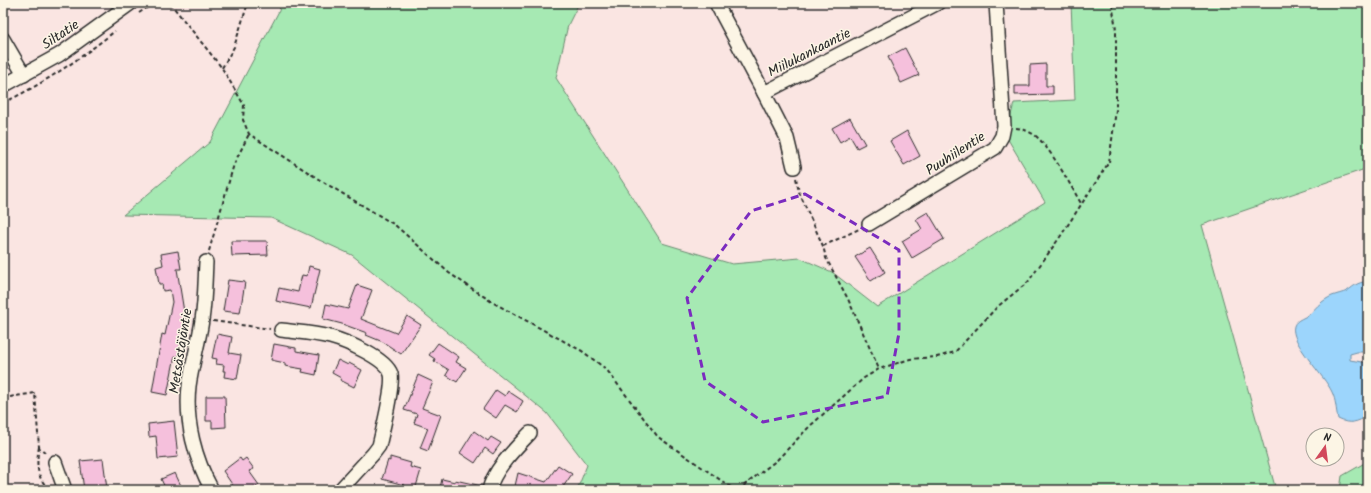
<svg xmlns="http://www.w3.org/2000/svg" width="1371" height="493" viewBox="0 0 1371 493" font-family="Kalam,sans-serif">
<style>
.green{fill:#a6e9b3;stroke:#688a6f}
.water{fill:#9cd5fc;stroke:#6f91a8}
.building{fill:#f5c0dc;stroke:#2b2b2b}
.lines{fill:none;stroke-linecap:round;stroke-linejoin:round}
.minor-casing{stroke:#2b2b2b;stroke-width:16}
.path{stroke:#2b2b2b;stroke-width:2;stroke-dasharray:4 3;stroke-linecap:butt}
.minor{stroke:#fcf5e5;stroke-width:13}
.marked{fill:none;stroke:#7b2cbf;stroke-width:3;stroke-dasharray:8 5;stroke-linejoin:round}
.labels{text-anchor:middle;stroke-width:3;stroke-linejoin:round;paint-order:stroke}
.street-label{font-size:14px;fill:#2b2b2b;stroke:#fcf5e5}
</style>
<rect width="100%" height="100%" fill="#fae5e2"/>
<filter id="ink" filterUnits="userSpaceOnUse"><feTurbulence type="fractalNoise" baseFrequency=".025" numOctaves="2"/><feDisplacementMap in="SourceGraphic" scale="8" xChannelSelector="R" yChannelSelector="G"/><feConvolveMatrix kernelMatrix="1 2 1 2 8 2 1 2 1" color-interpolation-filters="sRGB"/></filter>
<g filter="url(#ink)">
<g class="green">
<polygon points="281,3 579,3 568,25 556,78 662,243 732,264 800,258 832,272 877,307 1045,202 1006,136 1014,103 1075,100 1071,3 1363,3 1368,8 1368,168 1202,225 1276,490 577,490 587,465 547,413 352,255 271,218 123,215 210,142 279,11"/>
<polygon points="1368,461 1368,490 1340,490 1342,476"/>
</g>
<path class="water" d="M1363,282L1368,285V352H1357L1350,354V360L1368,363V416C1357,422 1350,425 1338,419C1336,410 1336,400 1332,392C1325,376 1289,342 1294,326C1296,319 1306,318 1311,313C1317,306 1323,300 1332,296C1337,294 1343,293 1347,291C1353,287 1355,284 1363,282Z"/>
<g class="building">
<polygon points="905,48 919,75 901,83 888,57"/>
<polygon points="1046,64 1046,86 1053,86 1053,94 1015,95 1015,86 1030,86 1030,65"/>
<polygon points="850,118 865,144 857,148 850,136 840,142 832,128"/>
<polygon points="907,131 920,156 904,165 890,141"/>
<polygon points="928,212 944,239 912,258 902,241 922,229 916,219"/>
<polygon points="231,241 267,241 268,255 232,256"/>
<polygon points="870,248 885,272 871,281 855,257"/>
<polygon points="178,251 181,269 177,269 184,312 187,313 178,357 175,356 167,395 152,392 162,334 165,335 172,302 170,290 163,291 162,284 159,284 156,267 163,265 161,254"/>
<polygon points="309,266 320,269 311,308 276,301 279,288 298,292 302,275 307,276"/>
<polygon points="228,280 245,282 240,313 223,311"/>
<polygon points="357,285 372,290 361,319 396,333 407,316 421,325 401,354 383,342 366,335 367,333 342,324 323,319 326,304 348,309"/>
<polygon points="217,334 232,337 229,353 241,355 237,379 224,377 225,371 223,371 224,365 216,364 217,359 212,358"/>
<polygon points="438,343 459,357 456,362 466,368 457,382 446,375 449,370 434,361 435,359 429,355"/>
<polygon points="274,344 296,348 296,351 319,355 316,375 302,372 303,369 285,366 285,363 271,360"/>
<polygon points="338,360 348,365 349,363 362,370 354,387 340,380 341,378 332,373"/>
<polygon points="418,375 433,382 422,408 441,415 428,451 420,448 428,428 414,423 417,414 404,410"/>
<polygon points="496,390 505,396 508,391 523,401 517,412 505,405 496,418 483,409"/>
<polygon points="206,396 225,396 226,427 212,428 212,421 206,421"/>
<polygon points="174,421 178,457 158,459 156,436 149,437 148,424"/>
<polygon points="474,431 488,441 491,437 501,443 493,454 485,448 475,463 460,453"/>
<polygon points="390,457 411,463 410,467 421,470 415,490 403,490 404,485 382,479 388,460 390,461"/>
<polygon points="240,458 242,461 246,458 254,469 249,471 259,485 251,490 236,490 223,471"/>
<polygon points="103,459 107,489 84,490 80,461"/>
<polygon points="558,465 572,474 563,487 566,488 565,490 529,490 515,486 518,473 546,482"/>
<polygon points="175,473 183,490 166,490 161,479"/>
<polygon points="442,479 455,482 455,480 482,486 481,490 450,490 440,488"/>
</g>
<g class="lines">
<defs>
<g id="minor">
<polyline points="716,3 764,93 938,3"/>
<polyline points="3,39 24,75"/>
<polyline points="3,86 59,55 131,3"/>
<polyline points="764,93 787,138 794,167"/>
<polyline points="869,224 995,148 1002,136 1004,126 996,3"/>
<path d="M206,262C205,281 205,301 202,320C199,342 192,364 189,386C185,422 195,459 212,490"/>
<path d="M281,330C297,332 314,333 330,337C345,341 386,358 391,374C394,386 382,433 379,446L373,454L340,490"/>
<polyline points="55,462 65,490"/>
<path d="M489,490C494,469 515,449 530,433"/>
</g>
</defs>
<use href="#minor" class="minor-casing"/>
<g class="path">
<polyline points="170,3 222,68 244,105 243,120 249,134 320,180 395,225 449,273 492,302 582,351 606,369 658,437 735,490"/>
<polyline points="139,13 154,3"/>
<polyline points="222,68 234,47 248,3"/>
<path d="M3,103C43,84 80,59 115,31"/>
<path d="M1016,128C1021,128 1028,131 1033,134C1048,143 1072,188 1082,205"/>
<polyline points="796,178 799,192 823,246 826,258 848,299 879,369"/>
<polyline points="823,246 859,229"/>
<polyline points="209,251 234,164 249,134"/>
<polyline points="213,321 270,329"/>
<polyline points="3,398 35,393 39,447 47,454"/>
<path d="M39,447C36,463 36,480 51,490"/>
<polyline points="738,490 777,460 810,426 864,378 879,369 910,359 937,357 955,352 997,307 1028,282 1060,237 1109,162 1116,110 1116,30 1112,3"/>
</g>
<use href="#minor" class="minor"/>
</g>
</g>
<path class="marked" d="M805,194L899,250V333L887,396L763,422L705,381L687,298L751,211Z"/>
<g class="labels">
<g class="street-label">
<text transform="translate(60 34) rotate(-34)" y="5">Siltatie</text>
<text transform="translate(809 52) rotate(-27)" y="5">Miilukankaantie</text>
<text transform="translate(955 153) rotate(-33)" y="5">Puuhiilentie</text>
<text transform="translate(180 351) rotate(-81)" y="5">Metsästäjäntie</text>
</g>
</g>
<rect width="1371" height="493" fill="none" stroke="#fcf5e5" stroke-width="16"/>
<rect x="8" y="8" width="1355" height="477" fill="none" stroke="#2b2b2b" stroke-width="1.5" filter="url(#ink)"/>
<g transform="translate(1325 447) rotate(14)"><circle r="19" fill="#fcf5e5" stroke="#a8a49b"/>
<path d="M0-3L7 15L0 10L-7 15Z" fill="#d1495b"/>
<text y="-6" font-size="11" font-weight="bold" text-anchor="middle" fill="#2b2b2b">N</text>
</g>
</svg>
